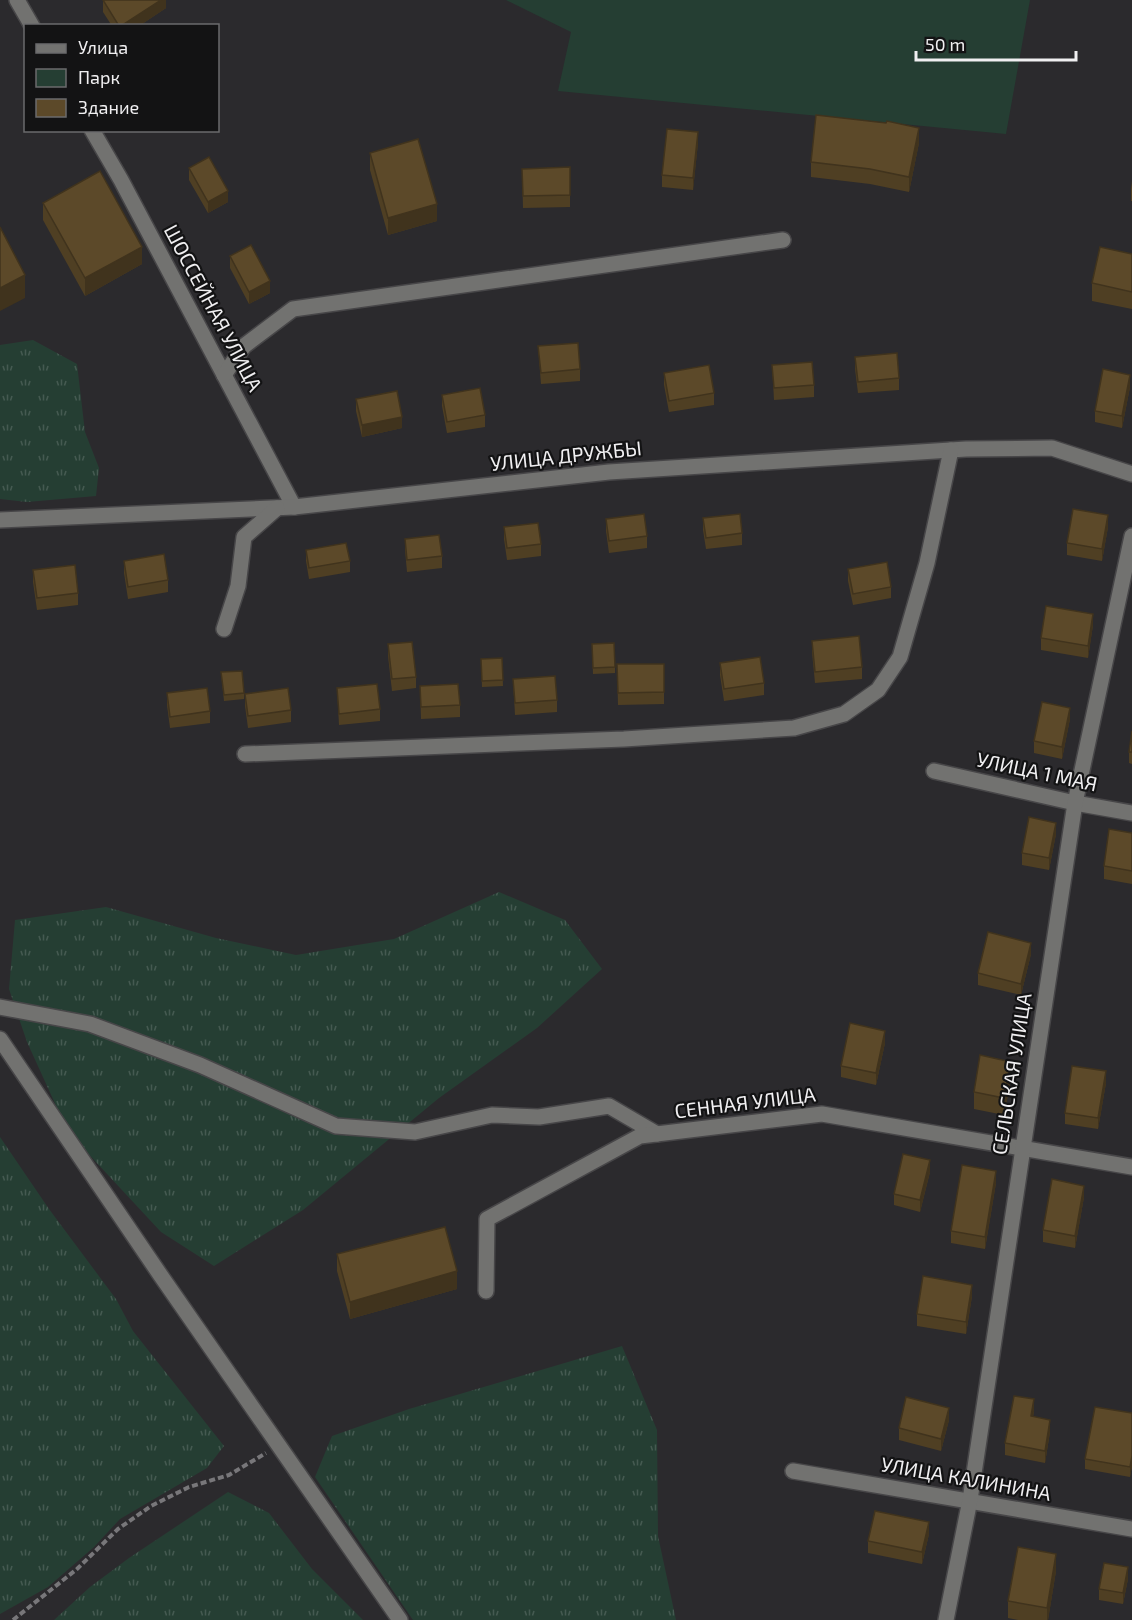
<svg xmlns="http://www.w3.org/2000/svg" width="1132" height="1620" viewBox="0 0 1132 1620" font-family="'Exo 2',sans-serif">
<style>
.grass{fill:url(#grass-tufts)}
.green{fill:#253e33}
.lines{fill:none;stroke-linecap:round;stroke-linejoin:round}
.minor-casing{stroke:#474648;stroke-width:18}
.path{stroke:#78777a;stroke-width:4;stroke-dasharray:6 3;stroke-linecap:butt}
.minor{stroke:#727270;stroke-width:15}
.wall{fill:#4f3f23}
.shaded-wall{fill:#40331d}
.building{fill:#5c4929;stroke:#40331d;stroke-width:1.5}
.labels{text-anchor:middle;stroke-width:4.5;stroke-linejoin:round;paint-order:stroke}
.street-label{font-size:20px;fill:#f0eff1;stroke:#131314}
</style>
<defs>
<pattern id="grass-tufts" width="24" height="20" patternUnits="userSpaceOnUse" patternTransform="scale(1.5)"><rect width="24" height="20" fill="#253e33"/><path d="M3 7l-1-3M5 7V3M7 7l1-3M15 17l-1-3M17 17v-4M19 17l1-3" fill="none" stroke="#455a51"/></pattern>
</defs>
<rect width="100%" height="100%" fill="#2b2a2d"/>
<g class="grass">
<polygon points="33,340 77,364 85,432 99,468 96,496 27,502 0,499 0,345"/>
<polygon points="499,892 565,920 602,969 537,1028 439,1098 303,1210 214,1266 161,1232 68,1132 27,1042 9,989 15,920 106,907 216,938 296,955 394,939"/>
<polygon points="0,1137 49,1209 116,1299 133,1331 224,1446 207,1468 120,1519 94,1547 48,1587 0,1614"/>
<polygon points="622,1346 657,1430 658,1536 676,1620 413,1620 315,1477 332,1436 409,1409"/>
<polygon points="228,1492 269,1513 312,1569 363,1620 54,1620 90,1587 129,1558"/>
</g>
<polygon class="green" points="506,0 1030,0 1006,134 558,91 571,32"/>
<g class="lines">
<defs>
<g id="minor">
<polyline points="17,0 32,26"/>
<polyline points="92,130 121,180 294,507"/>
<polyline points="224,375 244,346 293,309 783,240"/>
<polyline points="0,520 294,507 609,472 966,449 1052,448 1132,474"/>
<polyline points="224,629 238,586 244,537 277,508"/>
<polyline points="245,754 624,739 794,728 844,714 878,690 900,657 927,563 951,450"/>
<polyline points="934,771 1075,803 1132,813"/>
<polyline points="0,1007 90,1024 200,1065 336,1126 415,1132 492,1115 539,1117 609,1106 657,1134"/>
<polyline points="0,1039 161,1276 400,1620"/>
<polyline points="486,1291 487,1219 640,1136 822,1114 1132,1167"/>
<polyline points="793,1471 1132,1529"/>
<polyline points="946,1620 970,1500 1075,803 1132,536"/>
</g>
</defs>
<use href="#minor" class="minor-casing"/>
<polyline class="path" points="13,1620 77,1569 118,1529 151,1506 189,1487 229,1475 266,1453"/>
<use href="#minor" class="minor"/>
</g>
<g class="wall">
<polygon points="103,0 166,0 166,8 139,26 112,26 103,12"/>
<polygon points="698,143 693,190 662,187 662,175"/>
<polygon points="919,143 909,192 870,184 811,177 811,162"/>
<polygon points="370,153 437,221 388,235 370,170"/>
<polygon points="570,167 570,207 523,208 522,169"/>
<polygon points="189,168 228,202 208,213 189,180"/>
<polygon points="1132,181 1132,201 1131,201 1131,189"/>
<polygon points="43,203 142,264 85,296 43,220"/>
<polygon points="1132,254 1132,309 1092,301 1092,283"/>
<polygon points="230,256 270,293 249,304 230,268"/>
<polygon points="538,346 580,369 580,381 541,384"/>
<polygon points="855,357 899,378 899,390 858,393 855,369"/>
<polygon points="772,365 814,385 814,397 774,400"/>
<polygon points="664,373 714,393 714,405 669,412 664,385"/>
<polygon points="1130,387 1122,428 1095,422 1095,411"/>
<polygon points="442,395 485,415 485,427 447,433 442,406"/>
<polygon points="356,399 402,428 362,437 356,411"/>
<polygon points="703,518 742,533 742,545 706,549 703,530"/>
<polygon points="606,519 647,536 647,548 609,553 606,531"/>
<polygon points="504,527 541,544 541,556 507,560 504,539"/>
<polygon points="1108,527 1102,561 1067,555 1067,543"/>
<polygon points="405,539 442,556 442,568 407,572 405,550"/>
<polygon points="306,550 350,561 350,572 309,579 306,561"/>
<polygon points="124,561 168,580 168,592 128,599 124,573"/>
<polygon points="848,569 891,587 891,598 853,605 848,581"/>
<polygon points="33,570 78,593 78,605 37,610 33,582"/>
<polygon points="1093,625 1088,658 1041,650 1041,638"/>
<polygon points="812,641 862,667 862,679 815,683 812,652"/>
<polygon points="388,644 416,677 416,688 392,691 388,656"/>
<polygon points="592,644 615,667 615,673 593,674"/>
<polygon points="502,658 503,686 482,687 481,659"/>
<polygon points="720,663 764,683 764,695 724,701 720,675"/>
<polygon points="617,664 664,664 664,704 618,705"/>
<polygon points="221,672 244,693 244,699 224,701"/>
<polygon points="513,679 557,700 557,712 515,715"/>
<polygon points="420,686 460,705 460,717 421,719"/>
<polygon points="337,688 380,709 380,721 339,725"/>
<polygon points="167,693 210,711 210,723 170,728 167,705"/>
<polygon points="245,694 291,710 291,722 248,728 245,706"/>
<polygon points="1070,719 1062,759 1034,753 1034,741"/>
<polygon points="1132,731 1132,764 1129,763 1129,752"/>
<polygon points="1132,833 1132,884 1104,879 1104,866"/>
<polygon points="1056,834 1049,870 1022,865 1022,853"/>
<polygon points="1031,954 1021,995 978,985 978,973"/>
<polygon points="885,1043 876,1085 841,1077 841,1066"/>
<polygon points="1011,1079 1004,1115 974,1109 974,1092"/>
<polygon points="1106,1083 1098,1129 1065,1124 1065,1113"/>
<polygon points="930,1172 920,1212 894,1205 894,1194"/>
<polygon points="996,1183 985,1249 951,1243 951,1231"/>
<polygon points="1084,1197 1075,1248 1043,1242 1043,1230"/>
<polygon points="337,1254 457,1289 350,1319 337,1271"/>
<polygon points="972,1296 966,1334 917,1326 917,1314"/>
<polygon points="1034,1411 1033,1417 1050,1432 1045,1463 1005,1455 1005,1443"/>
<polygon points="1132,1413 1132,1466 1130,1477 1085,1469 1085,1459"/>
<polygon points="949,1420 941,1451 899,1440 899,1428"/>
<polygon points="929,1534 922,1564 868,1553 868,1541"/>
<polygon points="1056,1571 1048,1620 1018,1620 1008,1618 1008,1601"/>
<polygon points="1128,1579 1123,1604 1099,1600 1099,1589"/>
</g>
<g class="shaded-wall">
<polygon points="161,0 166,0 166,8 139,26 121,26"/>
<polygon points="919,128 919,143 909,192 909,177"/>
<polygon points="698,132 698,143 693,190 693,178"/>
<polygon points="228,191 228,202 208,213 208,202"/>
<polygon points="437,204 437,221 388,235 388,218"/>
<polygon points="142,247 142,264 85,296 85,278"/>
<polygon points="25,275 25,298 0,311 0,288"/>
<polygon points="270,281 270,293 249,304 249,292"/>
<polygon points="1130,375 1130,387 1122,428 1122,416"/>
<polygon points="402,417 402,428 362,437 362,425"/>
<polygon points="1108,515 1108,527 1102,561 1102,549"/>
<polygon points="1093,614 1093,625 1088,658 1088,646"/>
<polygon points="1070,708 1070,719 1062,759 1062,747"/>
<polygon points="1056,823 1056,834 1049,870 1049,858"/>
<polygon points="1031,943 1031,954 1021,995 1021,984"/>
<polygon points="885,1031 885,1043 876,1085 876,1073"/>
<polygon points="1011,1062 1011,1079 1004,1115 1004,1098"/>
<polygon points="1106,1071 1106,1083 1098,1129 1098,1118"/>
<polygon points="930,1160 930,1172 920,1212 920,1200"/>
<polygon points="996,1171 996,1183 985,1249 985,1237"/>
<polygon points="1084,1186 1084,1197 1075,1248 1075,1236"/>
<polygon points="457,1271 457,1289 350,1319 350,1302"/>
<polygon points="972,1285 972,1296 966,1334 966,1322"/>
<polygon points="1034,1399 1034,1411 1031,1428 1031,1416"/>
<polygon points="949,1408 949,1420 941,1451 941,1439"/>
<polygon points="1050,1420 1050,1432 1045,1463 1045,1451"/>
<polygon points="1132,1456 1132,1466 1130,1477 1130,1467"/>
<polygon points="929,1522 929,1534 922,1564 922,1552"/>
<polygon points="1056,1554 1056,1571 1048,1620 1047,1620 1047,1608"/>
<polygon points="1128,1567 1128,1579 1123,1604 1123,1593"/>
</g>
<g class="building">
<polygon points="103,0 161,0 121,26 119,26"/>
<polygon points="816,115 886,123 887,121 919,128 909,177 870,169 811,162"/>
<polygon points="667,129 698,132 693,178 662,175"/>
<polygon points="418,139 437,204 388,218 370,153"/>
<polygon points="209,157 228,191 208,202 189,168"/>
<polygon points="570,167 570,195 523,196 522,169"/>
<polygon points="100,171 142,247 85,278 43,203"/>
<polygon points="0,227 25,275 0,288"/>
<polygon points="251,245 270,281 249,292 230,256"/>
<polygon points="1100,247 1132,254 1132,292 1092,283"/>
<polygon points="578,343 580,369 541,373 538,346"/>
<polygon points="897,353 899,378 858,382 855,357"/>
<polygon points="812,362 814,385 774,388 772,365"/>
<polygon points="709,365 714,393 669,401 664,373"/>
<polygon points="1103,369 1130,375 1122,416 1095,411"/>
<polygon points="480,388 485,415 447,422 442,395"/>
<polygon points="397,391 402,417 362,425 356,399"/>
<polygon points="1073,509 1108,515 1102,549 1067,543"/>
<polygon points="644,514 647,536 609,541 606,519"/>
<polygon points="740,514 742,533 706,538 703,518"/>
<polygon points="538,523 541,544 507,548 504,527"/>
<polygon points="439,535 442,556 407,560 405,539"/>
<polygon points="346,543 350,561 309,568 306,550"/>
<polygon points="164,554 168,580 128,587 124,561"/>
<polygon points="887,562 891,587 853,594 848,569"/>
<polygon points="75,565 78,593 37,598 33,570"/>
<polygon points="1046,606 1093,614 1088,646 1041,638"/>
<polygon points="859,636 862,667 815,672 812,641"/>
<polygon points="412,642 416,677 392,679 388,644"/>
<polygon points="614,643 615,667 593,668 592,644"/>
<polygon points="760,657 764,683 724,689 720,663"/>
<polygon points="502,658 503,680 482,681 481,659"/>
<polygon points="617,664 664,664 664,692 618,693"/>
<polygon points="242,671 244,693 224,695 221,672"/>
<polygon points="555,676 557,700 515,703 513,679"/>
<polygon points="377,684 380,709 339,714 337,688"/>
<polygon points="458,684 460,705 421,707 420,686"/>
<polygon points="207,688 210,711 170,717 167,693"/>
<polygon points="288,688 291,710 248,716 245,694"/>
<polygon points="1042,702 1070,708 1062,747 1034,741"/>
<polygon points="1132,731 1132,752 1129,752"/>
<polygon points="1029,817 1056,823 1049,858 1022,853"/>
<polygon points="1109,829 1132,833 1132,871 1104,866"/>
<polygon points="988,932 1031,943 1021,984 978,973"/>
<polygon points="850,1023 885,1031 876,1073 841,1066"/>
<polygon points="980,1055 1011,1062 1004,1098 974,1092"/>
<polygon points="1072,1066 1106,1071 1098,1118 1065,1113"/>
<polygon points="903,1154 930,1160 920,1200 894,1194"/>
<polygon points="962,1165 996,1171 985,1237 951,1231"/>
<polygon points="1052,1179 1084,1186 1075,1236 1043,1230"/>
<polygon points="445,1227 457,1271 350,1302 337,1254"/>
<polygon points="923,1276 972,1285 966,1322 917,1314"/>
<polygon points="1014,1396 1034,1399 1031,1416 1050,1420 1045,1451 1005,1443"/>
<polygon points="906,1397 949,1408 941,1439 899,1428"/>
<polygon points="1095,1407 1132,1413 1132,1456 1130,1467 1085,1459"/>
<polygon points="875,1511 929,1522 922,1552 868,1541"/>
<polygon points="1018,1547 1056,1554 1047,1608 1008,1601"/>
<polygon points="1104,1563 1128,1567 1123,1593 1099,1589"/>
</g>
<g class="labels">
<g class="street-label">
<text transform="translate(213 308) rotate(62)" y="7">ШОССЕЙНАЯ УЛИЦА</text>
<text transform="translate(566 456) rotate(-6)" y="7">УЛИЦА ДРУЖБЫ</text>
<text transform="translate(1037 772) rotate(12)" y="7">УЛИЦА 1 МАЯ</text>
<text transform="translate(1012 1074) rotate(-81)" y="7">СЕЛЬСКАЯ УЛИЦА</text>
<text transform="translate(745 1103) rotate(-7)" y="7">СЕННАЯ УЛИЦА</text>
<text transform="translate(966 1479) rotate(10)" y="7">УЛИЦА КАЛИНИНА</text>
</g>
</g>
<rect x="24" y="24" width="195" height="108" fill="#131314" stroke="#6b6b6c" stroke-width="1.5"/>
<rect x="36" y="44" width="30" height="9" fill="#727270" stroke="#6b6b6c" stroke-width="1.5"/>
<text x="78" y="54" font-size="18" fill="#f0eff1">Улица</text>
<rect x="36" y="69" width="30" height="18" fill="#253e33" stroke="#6b6b6c" stroke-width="1.5"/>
<text x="78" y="84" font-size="18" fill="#f0eff1">Парк</text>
<rect x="36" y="99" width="30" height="18" fill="#5c4929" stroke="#6b6b6c" stroke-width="1.5"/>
<text x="78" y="114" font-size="18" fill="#f0eff1">Здание</text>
<path d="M916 51v9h160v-9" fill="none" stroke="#f0eff1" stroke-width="3"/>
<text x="925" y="51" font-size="18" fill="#f0eff1" stroke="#131314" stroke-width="4.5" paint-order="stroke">50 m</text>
</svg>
